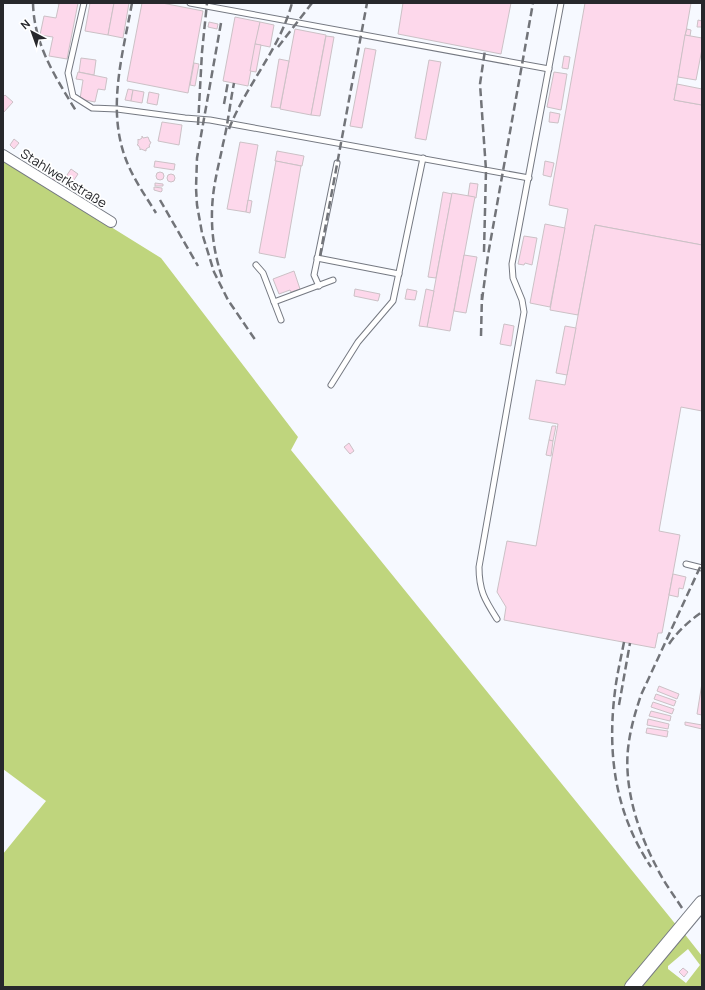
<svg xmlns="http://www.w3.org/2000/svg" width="705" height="990" viewBox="0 0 705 990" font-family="Manrope,sans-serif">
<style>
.green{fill:#bfd57d;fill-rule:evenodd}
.building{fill:#fdd8eb;stroke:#ccc1c6}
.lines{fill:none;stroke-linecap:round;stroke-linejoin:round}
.service-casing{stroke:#757982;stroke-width:7}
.minor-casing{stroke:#757982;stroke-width:12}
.secondary-casing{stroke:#757982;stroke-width:16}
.service{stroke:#fff;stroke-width:5}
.minor{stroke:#fff;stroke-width:10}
.secondary{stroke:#fff;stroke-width:14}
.rail{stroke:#727479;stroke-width:2.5;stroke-dasharray:8 4;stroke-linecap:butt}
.labels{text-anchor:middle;stroke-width:3.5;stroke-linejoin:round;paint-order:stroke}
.street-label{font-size:13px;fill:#27282c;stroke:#fff}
</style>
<rect width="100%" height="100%" fill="#f6f9ff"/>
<g class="green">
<polygon points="3,160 161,258 298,437 291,450 677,926 627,987 3,987 3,854 46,801 3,769"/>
<path d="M683,932L702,956V987H638ZM688,949L700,965L686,983L668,969V966Z"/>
</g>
<g class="building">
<polygon points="55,3 78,3 67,59 49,56 53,37 40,35 44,16 56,18 59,4"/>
<polygon points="90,3 114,3 108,35 85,31"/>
<polygon points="114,3 129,3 123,38 108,35"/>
<polygon points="142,3 162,3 203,11 188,93 127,81"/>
<polygon points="403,3 511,3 501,54 398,34"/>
<polygon points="585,3 691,3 674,100 702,105 702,245 595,225 578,315 550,310 568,209 549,205"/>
<polygon points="235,17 260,22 248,86 223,81"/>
<polygon points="698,20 702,21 702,27 697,27"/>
<polygon points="209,22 218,24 217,29 208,27"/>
<polygon points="260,22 274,25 270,47 255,44"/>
<polygon points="295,29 326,35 311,115 280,109"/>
<polygon points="687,29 691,30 690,36 685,35"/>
<polygon points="685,35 702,38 702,49 696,80 678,77"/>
<polygon points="326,36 334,37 320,116 311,115"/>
<polygon points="255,44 261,45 256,72 250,71"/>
<polygon points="365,48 376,50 362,128 350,126"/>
<polygon points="564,56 570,57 568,69 562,68"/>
<polygon points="81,58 96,60 94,75 79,72"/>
<polygon points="279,59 289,61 280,108 271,107"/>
<polygon points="429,60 441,62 426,140 415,138"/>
<polygon points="194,63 199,64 195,86 190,85"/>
<polygon points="78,72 107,78 105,90 98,89 95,102 80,99 83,80 76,79"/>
<polygon points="554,72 567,74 561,110 547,107"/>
<polygon points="677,84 702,89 702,105 674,100"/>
<polygon points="128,89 133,90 131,101 125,100"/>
<polygon points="133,90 144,92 142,103 131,101"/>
<polygon points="149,92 159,94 157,105 147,103"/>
<polygon points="5,95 13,102 3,113 3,97"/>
<polygon points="550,112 560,114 558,123 549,122"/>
<polygon points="162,122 182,125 179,145 158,141"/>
<polygon points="142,136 143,138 148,137 150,142 151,142 149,146 150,147 149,147 146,149 146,151 141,149 140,150 140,148 138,145 137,145 138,144 138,139 139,140 142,138"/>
<polygon points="14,139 19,143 14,149 10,145"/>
<polygon points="240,142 258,145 246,212 227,209"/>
<polygon points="277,151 304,156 302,166 275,161"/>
<polygon points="155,161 175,164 174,170 154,167"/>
<polygon points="276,161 301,166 285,258 259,253"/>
<polygon points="545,161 554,163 551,177 543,175"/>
<polygon points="71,169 78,174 72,183 65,178"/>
<circle cx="160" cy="176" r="4"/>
<polygon points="56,174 59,176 55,181 52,179"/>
<circle cx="171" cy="178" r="4"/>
<polygon points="155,183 163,184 163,186 155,186"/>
<polygon points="470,183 478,184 476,198 468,196"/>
<polygon points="154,187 162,188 162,191 161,192 154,190"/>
<polygon points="443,192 452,194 436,278 428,277"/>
<polygon points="452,193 475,197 450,331 427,327"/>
<polygon points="248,200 252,201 250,213 246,212"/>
<polygon points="545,224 565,228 550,307 530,303"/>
<polygon points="595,225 702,245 702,411 681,407 659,531 680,535 662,633 658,633 655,648 504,620 506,607 497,592 507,541 536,546 558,424 529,419 536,380 565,385"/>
<polygon points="524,236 537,238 532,265 525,263 524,265 518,264"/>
<polygon points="464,255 477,257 466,313 454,311"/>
<polygon points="294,271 300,289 291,292 290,290 279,294 273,279"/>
<polygon points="355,289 380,294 378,301 354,296"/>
<polygon points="407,289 417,291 415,300 405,299"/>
<polygon points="426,289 434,291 427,327 419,326"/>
<polygon points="504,324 514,326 511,346 500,344"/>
<polygon points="565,326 576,328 567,375 556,373"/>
<polygon points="552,426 556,426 553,441 549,440"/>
<polygon points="549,440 553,441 551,456 546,455"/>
<polygon points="349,443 354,451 350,454 344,447"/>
<polygon points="673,574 686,577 683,589 679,588 678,597 669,595"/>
<polygon points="702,683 702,715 697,714"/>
<polygon points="659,686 679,694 677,699 657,691"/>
<polygon points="656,694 676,701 674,706 654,699"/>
<polygon points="653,702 674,709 672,714 651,707"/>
<polygon points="651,711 671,716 670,721 649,716"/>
<polygon points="648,719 669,724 668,729 647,725"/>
<polygon points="685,722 702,725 702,729 685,725"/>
<polygon points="647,728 668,731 667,737 646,733"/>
<polygon points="683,968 688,972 684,977 679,972"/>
</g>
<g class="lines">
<defs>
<g id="service">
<polyline points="84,3 68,73 73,96 92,108 117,109 185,118 210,120 529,178"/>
<polyline points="190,3 549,69"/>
<polyline points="317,258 399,274"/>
<polyline points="256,265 263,273 281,320"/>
<polyline points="319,286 314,275 337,163"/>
<polyline points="274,302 333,280"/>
<polyline points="331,385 358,342 393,301 423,158"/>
<polyline points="686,564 702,568"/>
<path d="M497,619C485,600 479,591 479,567L524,312L522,300L513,278L512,264L561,3"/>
</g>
<polyline id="minor" points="3,155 111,222"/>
<polyline id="secondary" points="632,987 702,903"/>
</defs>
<use href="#service" class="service-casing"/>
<use href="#minor" class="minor-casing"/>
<use href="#secondary" class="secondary-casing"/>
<use href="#service" class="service"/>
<use href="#minor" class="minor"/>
<use href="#secondary" class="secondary"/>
<g class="rail">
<path d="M33,3C34,45 55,76 76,111"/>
<path d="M132,3C123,53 107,107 125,157C132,177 145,195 156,213"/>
<polyline points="221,23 197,158 196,188 197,205 202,233 214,272 228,300 256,341"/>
<polyline points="278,47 312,3"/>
<polyline points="224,104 228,82"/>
<polyline points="198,125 202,52 207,3"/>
<path d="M229,129C246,85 280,49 292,3"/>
<polyline points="160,200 198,266"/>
<polyline points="484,252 486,170 480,84 485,50"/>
<polyline points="320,256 367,3"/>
<path d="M222,277C211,245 209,211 216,177C218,166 221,155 223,144C228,124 230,103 234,83"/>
<polyline points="482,300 488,255 533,3"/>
<polyline points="481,336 482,294"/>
<path d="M624,642C621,658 617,674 615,691C607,754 615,813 651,867"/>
<path d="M669,644C678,631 689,621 702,612"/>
<polyline points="619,705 630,643"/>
<path d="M682,908C673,894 663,881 656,866C638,832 624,788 628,749C630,730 635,713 641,695L702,563"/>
</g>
</g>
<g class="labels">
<g class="street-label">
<text transform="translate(64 178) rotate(32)" y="5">Stahlwerkstraße</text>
</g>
</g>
<rect width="705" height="990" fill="none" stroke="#27282c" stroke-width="8"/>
<g transform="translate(32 32) rotate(319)" stroke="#ffffff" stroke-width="3" paint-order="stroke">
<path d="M0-3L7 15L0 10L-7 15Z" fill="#27282c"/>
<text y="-6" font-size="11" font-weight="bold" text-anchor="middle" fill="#27282c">N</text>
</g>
</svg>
